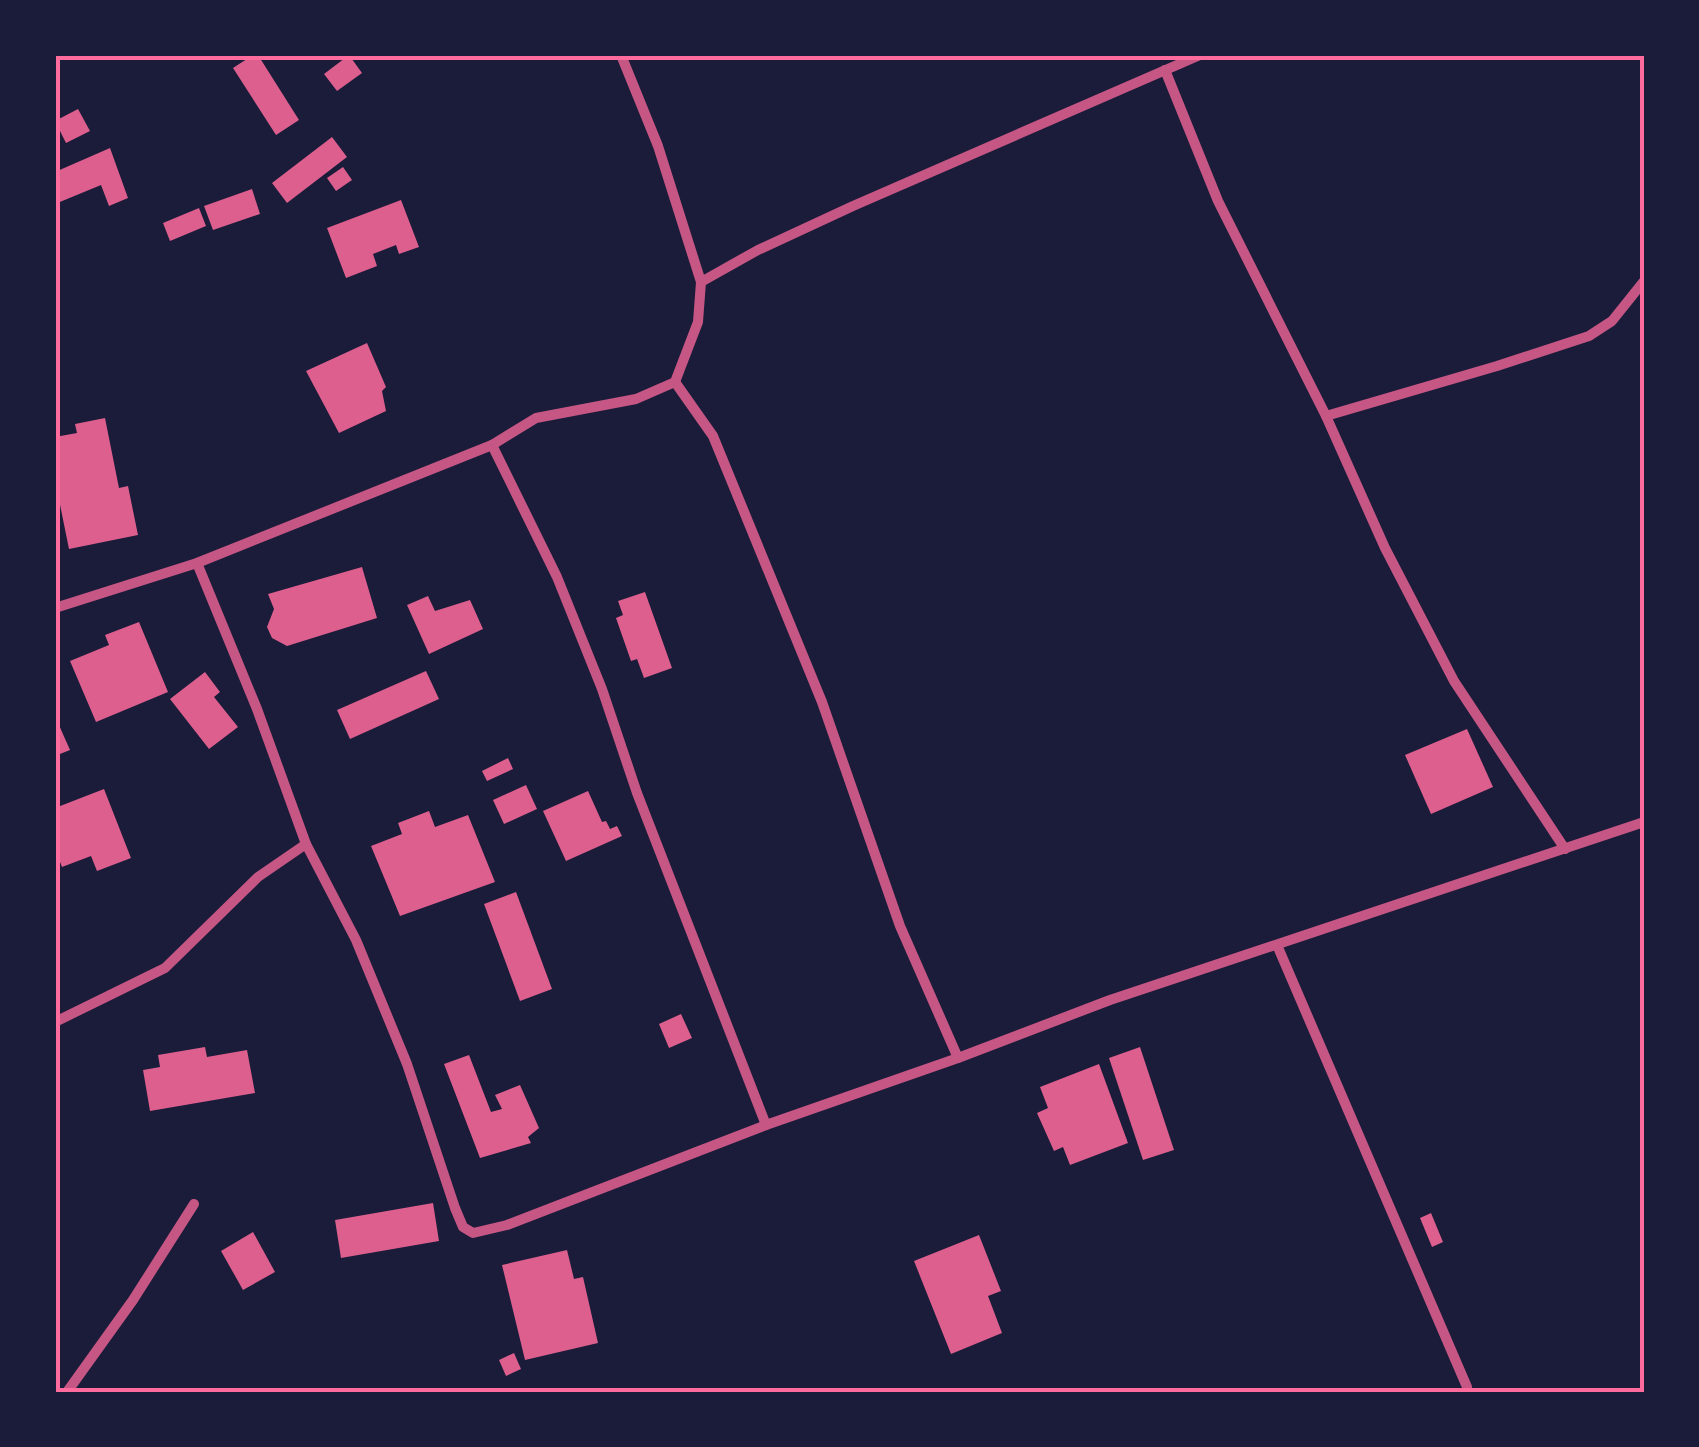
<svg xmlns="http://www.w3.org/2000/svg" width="1699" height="1447" viewBox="0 0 1699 1447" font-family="Quicksand,sans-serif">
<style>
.building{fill:#dd5f8e}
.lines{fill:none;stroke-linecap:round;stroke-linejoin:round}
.minor{stroke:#c65784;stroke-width:10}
.neatline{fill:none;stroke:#ff6b9d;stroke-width:4}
</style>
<rect width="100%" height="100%" fill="#1b1b3a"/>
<g class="building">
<polygon points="253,55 258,55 299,120 276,135 233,68"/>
<polygon points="349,55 362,73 337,91 324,74"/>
<polygon points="78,109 90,131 66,143 55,121"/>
<polygon points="332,137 347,157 287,203 272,183"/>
<polygon points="110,148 128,198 109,206 101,185 55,204 55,172"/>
<polygon points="343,167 352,180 336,191 327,178"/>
<polygon points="252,189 260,214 213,230 204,206"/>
<polygon points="401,200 419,247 399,254 396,245 373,254 377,266 346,278 327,228"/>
<polygon points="199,208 206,226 170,241 163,223"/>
<polygon points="367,343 386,387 382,391 386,411 339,433 306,371"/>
<polygon points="105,418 119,488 128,486 138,535 69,549 55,480 55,437 77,433 75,424"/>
<polygon points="362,567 377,618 287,646 272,638 267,627 274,609 268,594"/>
<polygon points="645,592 672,668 644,678 637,659 631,661 616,618 623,615 618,601"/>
<polygon points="428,596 435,611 470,600 483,629 429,654 407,605"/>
<polygon points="139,622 168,692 96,722 70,661 109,645 105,635"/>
<polygon points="426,671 439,699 350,739 337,710"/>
<polygon points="205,672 220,692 214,697 238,727 209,749 170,699"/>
<polygon points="55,716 70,750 55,756"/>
<polygon points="1467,729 1493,787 1431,814 1405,755"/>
<polygon points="508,758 513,769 487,781 482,771"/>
<polygon points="526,785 537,809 504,824 493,800"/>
<polygon points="104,789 131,858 97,871 91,856 62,867 55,849 55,808"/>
<polygon points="588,791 602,822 606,821 610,829 617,826 622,836 566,861 543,811"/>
<polygon points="429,811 435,827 468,815 495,882 400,916 371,846 402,834 398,823"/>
<polygon points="516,892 552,989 520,1001 484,904"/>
<polygon points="681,1014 692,1038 669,1048 659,1024"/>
<polygon points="205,1047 207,1057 247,1050 255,1093 150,1111 143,1070 160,1067 158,1055"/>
<polygon points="1140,1047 1174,1150 1143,1160 1109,1058"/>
<polygon points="469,1055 491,1112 502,1109 495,1095 520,1085 539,1128 528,1137 531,1143 480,1158 444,1064"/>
<polygon points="1099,1064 1128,1143 1070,1165 1063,1147 1054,1151 1037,1113 1048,1108 1040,1087"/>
<polygon points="433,1203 439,1241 341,1258 335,1220"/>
<polygon points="1431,1213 1443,1242 1432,1247 1420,1218"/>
<polygon points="253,1232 275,1272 243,1290 221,1251"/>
<polygon points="979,1235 1001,1291 988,1296 1002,1333 951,1354 914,1261"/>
<polygon points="567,1250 574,1279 583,1277 598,1343 525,1360 502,1265"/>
<polygon points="514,1353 521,1369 506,1376 499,1360"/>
</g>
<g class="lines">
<g class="minor">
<polyline points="1165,70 1218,201 1326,416 1385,548 1454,681 1565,849"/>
<polyline points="701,282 758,250 853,206 1200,55"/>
<polyline points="675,382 713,436 822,702 900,926 958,1058"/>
<polyline points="1326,416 1497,366 1589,336 1612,321 1644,281"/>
<polyline points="492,445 557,577 602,689 637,793 766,1125"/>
<polyline points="197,563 257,709 306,844 356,940 407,1064 455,1208 463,1227 473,1233 507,1225 766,1125 958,1058 1110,1000 1644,822"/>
<polyline points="55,608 197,563 492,445 536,418 636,399 675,382 698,322 701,282 658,146 621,55"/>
<polyline points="1277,945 1467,1387"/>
<polyline points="55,1022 165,968 258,877 306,844"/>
<polyline points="67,1392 133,1300 194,1204"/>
</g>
</g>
<rect width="1699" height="1447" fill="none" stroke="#1b1b3a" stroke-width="115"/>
<rect x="58" y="58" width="1584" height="1332" class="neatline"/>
</svg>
